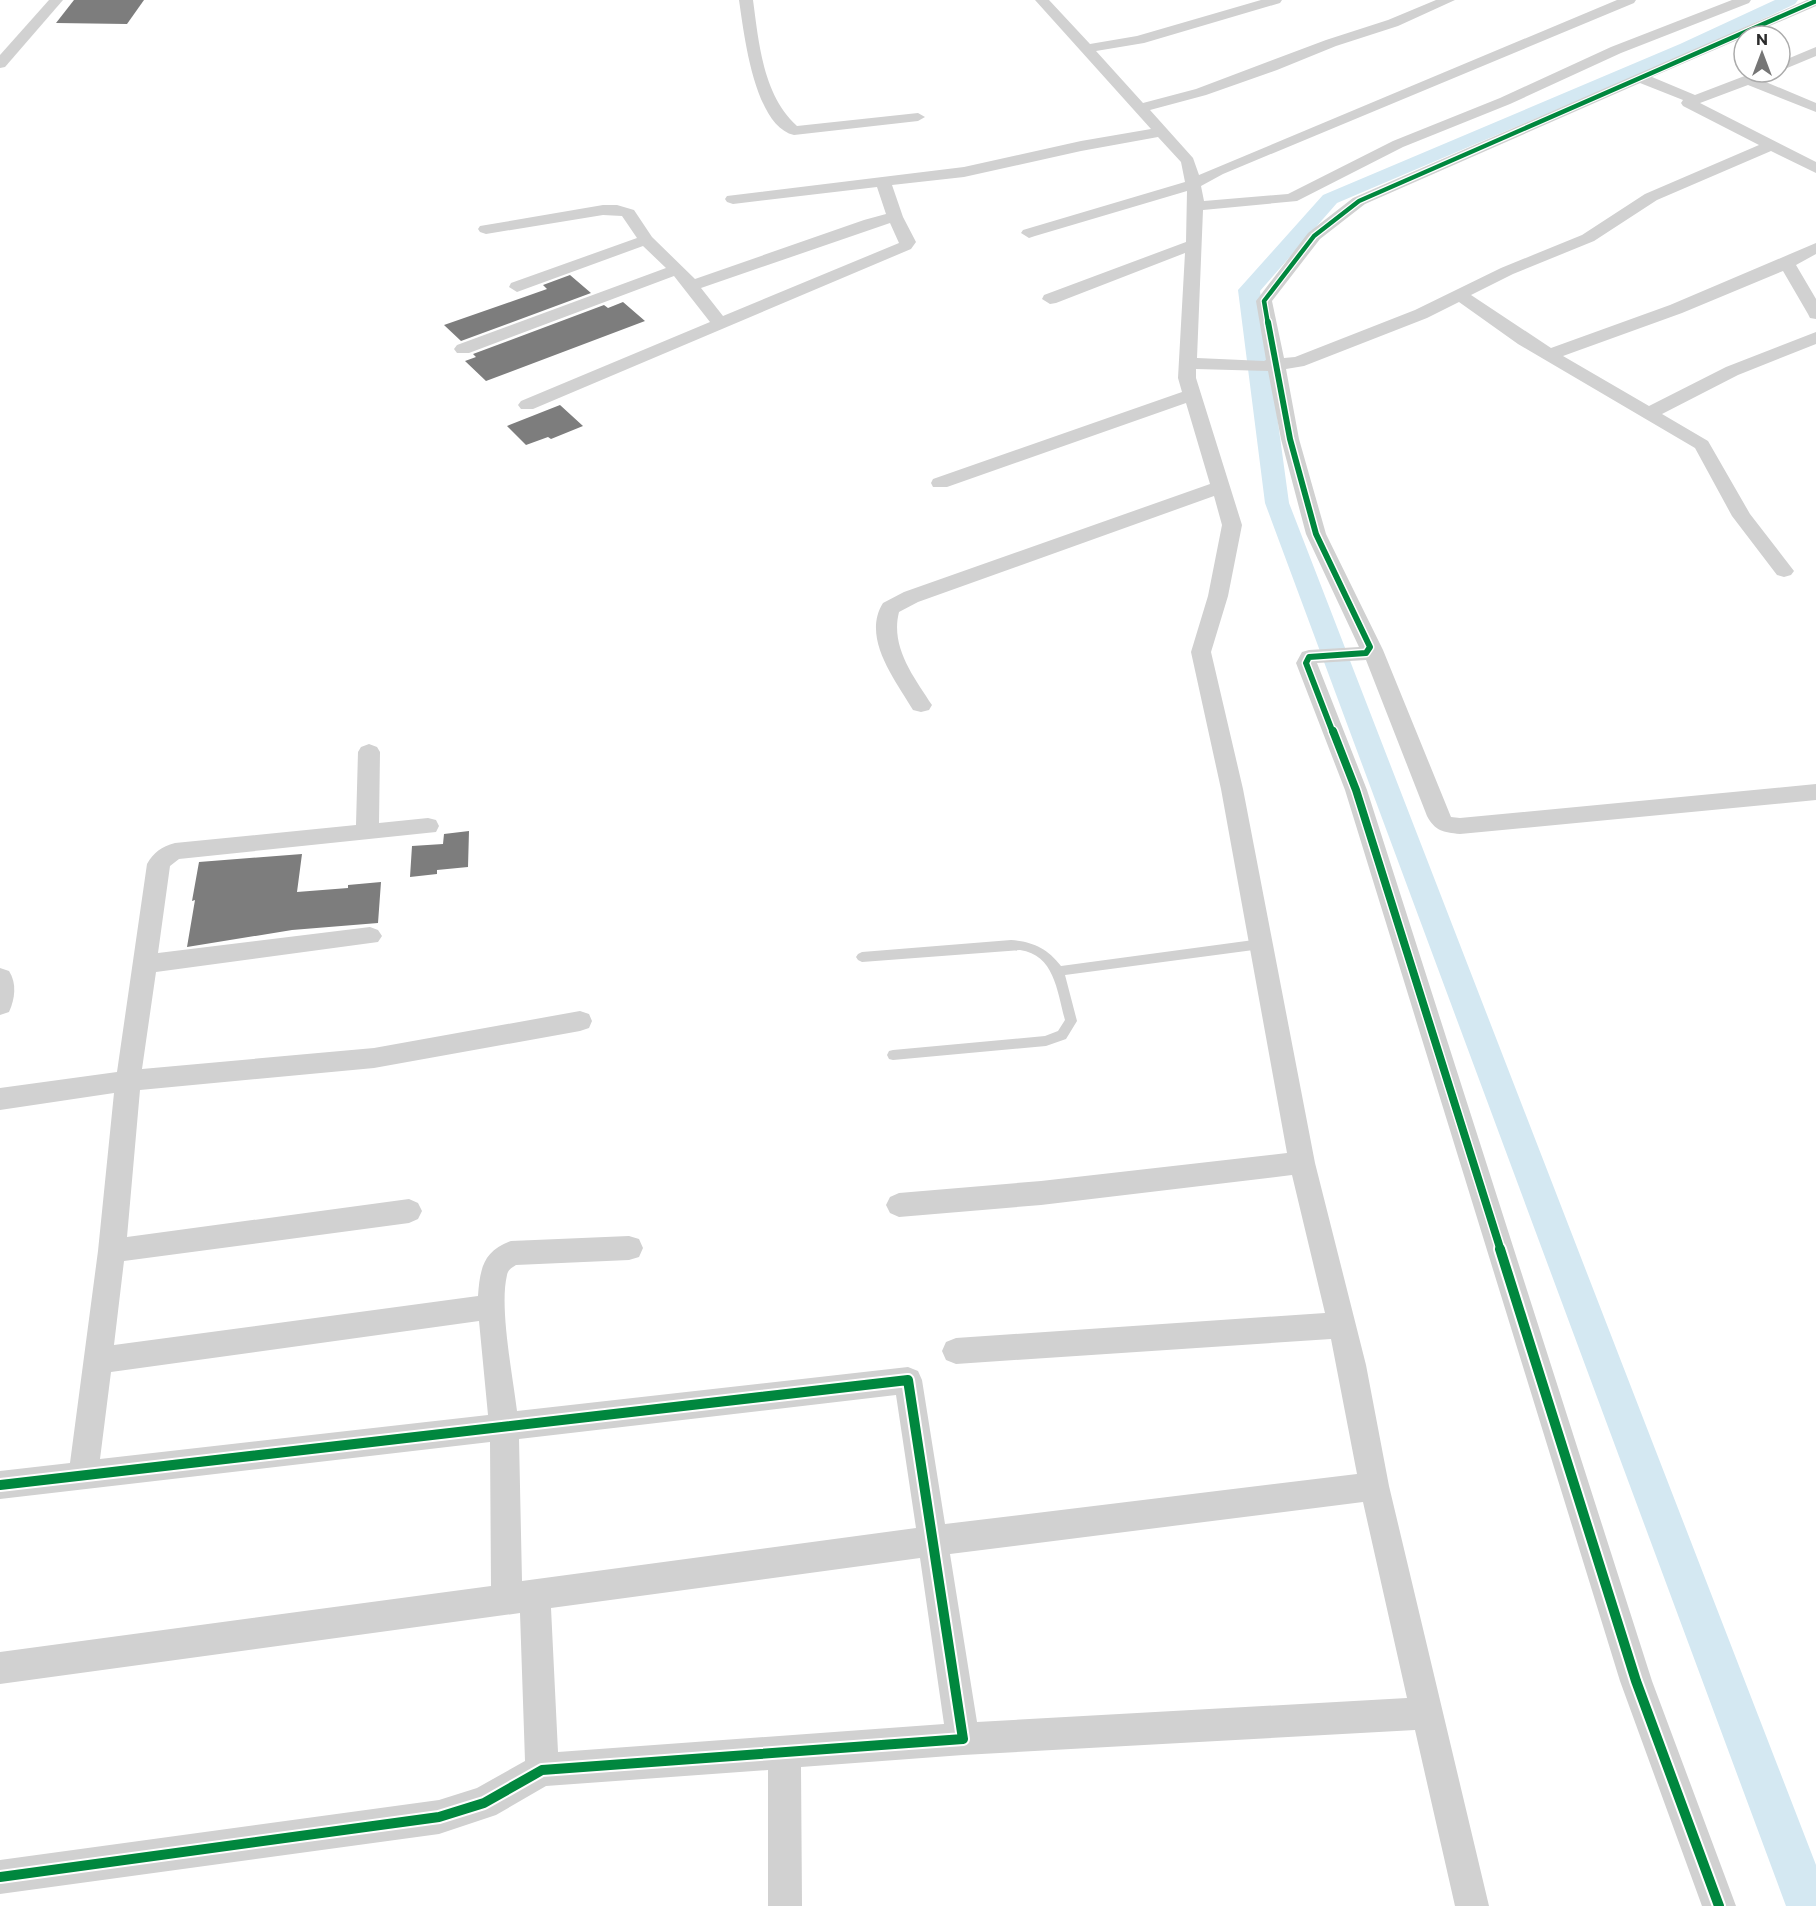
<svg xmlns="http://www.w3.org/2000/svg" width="1816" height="1906" viewBox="0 0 1816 1906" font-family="Commissioner,sans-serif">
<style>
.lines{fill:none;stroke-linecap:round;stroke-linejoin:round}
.canal{fill:#d4e8f2;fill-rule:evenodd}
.building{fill:#7d7d7d}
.lane{fill:#d1d1d1;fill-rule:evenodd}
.street{fill:#d1d1d1;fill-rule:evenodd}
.cycleway-far3-casing{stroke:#fff;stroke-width:7}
.cycleway-far2-casing{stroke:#fff;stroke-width:9}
.cycleway-far1-casing{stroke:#fff;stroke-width:11}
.cycleway-casing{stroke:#fff;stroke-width:14}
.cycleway-far3{stroke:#00873e;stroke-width:4.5}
.cycleway-far2{stroke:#00873e;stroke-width:6}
.cycleway-far1{stroke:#00873e;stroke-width:8}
.cycleway{stroke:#00873e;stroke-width:10}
</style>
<rect width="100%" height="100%" fill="#fff"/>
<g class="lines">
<polygon class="canal" points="1775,0 1798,0 1795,4 1692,52 1337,203 1260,291 1289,503 1816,1865 1816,1906 1786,1906 1265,503 1238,290 1323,195 1680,44"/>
</g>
<g class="building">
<polygon points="74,0 144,0 127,24 56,23"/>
<polygon points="570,275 591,293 461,341 444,325 547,289 543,285"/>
<polygon points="623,302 645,321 486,381 465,361 476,357 473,354 604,305 608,308"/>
<polygon points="560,405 583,426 551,439 548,437 526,445 507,426"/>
<polygon points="469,831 468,867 437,870 437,874 410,877 412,846 443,844 444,834"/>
<polygon points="302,854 297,892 348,888 348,885 381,882 378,923 292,930 187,947 195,900 192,901 199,862"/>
</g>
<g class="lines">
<path class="lane" d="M1261,939L1265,941L1267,944L1265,947L1261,949L1065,975L1077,1021L1066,1039L1046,1046L893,1060L889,1059L887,1055L889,1051L893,1050L1045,1036L1058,1031L1065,1020C1057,992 1055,955 1020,950L862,962L858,960L856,957L858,954L862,952L1011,940C1033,942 1047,948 1061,966Z"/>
<g class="street">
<polygon points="49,0 63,0 5,67 0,68 0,55"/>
<path d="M739,0H753C759,44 763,95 797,126L918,113L925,117L918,121L794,135C754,126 744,33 739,0Z"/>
<path d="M1035,0H1049L1090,44L1137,36L1261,0H1282L1280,3L1144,43L1096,51L1143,103L1196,89L1326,40L1388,20L1436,0H1455L1398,26L1336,46L1277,70L1206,95L1150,110L1193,158L1199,175L1617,0H1636L1634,3L1223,174L1201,186L1204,201L1288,194L1393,141L1500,98L1611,47L1732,0H1751L1749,3L1621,53L1510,104L1403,147L1297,201L1203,210L1197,358L1264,361L1266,360L1256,301L1308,233L1353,198L1807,0H1816V6L1652,77L1695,95L1755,72H1775L1761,80L1816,103V112L1748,85L1700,103L1816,162V173L1771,151L1657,200L1594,241L1513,274L1471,295L1551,348L1670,305L1816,243V254L1796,265L1816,299V319L1810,318L1808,314L1783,271L1682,313L1563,356L1649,406L1726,367L1816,332V344L1738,375L1662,414L1708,441L1750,514L1794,571L1791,575L1784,577L1777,575L1732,516L1695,448L1518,344L1459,302L1427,318L1304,366L1286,369L1299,439L1326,534L1383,650L1451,817L1460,818L1816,784V800L1460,834C1443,832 1435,831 1427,816L1366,660L1317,663L1367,790L1652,1681L1736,1906H1702L1620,1681L1345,790L1296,663L1302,652L1309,650L1359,647L1306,534L1281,439L1268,371L1196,369V378L1242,525L1228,596L1211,652L1243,789L1315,1163L1366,1365L1389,1486L1489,1906H1455L1415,1730L963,1755L801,1767L802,1906H768V1770L546,1786L496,1815L439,1834L0,1894V1860L439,1800L477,1788L525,1761L520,1613L0,1684V1652L491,1586L490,1442L0,1499V1471L70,1463L98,1251L114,1093L0,1110V1088L117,1072L147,864C154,852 161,847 175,843L356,825L358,752L361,747L369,744L377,747L380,752L379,823L428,818L436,820L439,826L436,832L179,859L170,866L158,953L370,927L378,930L382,936L378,942L156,972L142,1069L374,1048L580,1011L589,1014L592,1021L589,1028L580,1031L374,1068L140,1090L127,1237L409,1199L418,1203L422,1211L418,1219L409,1223L124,1261L114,1345L478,1296C480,1269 483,1251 511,1241L629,1236L639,1239L643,1248L639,1257L629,1260L516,1265C511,1268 508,1270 507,1275C499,1308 513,1376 517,1411L908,1367L918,1371L922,1380L945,1524L1357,1474L1331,1339L956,1364L946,1360L942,1351L946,1342L956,1338L1325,1313L1292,1175L1041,1205L899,1217L890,1213L886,1205L890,1197L899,1193L1041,1181L1287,1153L1221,789L1191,652L1208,596L1222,525L1214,496L918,602L899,612C890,647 914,677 932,705L929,710L921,712L913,710C896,681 861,638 883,603L904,592L1210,484L1186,403L947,487H933L931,483L933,479L1182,392L1178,378L1185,253L1056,303L1050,304L1042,299L1044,295L1186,242L1187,191L1035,236L1029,238L1021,233L1023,230L1185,182L1181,162L1158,137L1081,151L964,177L892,185L903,217L916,242L911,249L533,409H521L518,405L521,401L710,322L674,276L469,353H457L454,349L457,345L666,268L643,246L517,292L509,287L511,283L637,238L622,216L603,215L486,234L480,232L478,229L480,226L603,205H617L634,210L652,237L695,279L864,220L886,214L877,187L733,204L727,202L725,199L727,196L964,167L1081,141L1151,129ZM1640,83L1683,100L1681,103L1683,106L1759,145L1645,194L1582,235L1501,268L1415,310L1295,357L1284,358L1272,301L1320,239L1365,204ZM890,223L899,243L723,316L701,288ZM479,1321L488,1415L100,1459L111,1372ZM896,1395L916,1528L522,1581L519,1439ZM1363,1502L1407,1698L977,1722L950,1554ZM920,1558L944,1724L558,1752L551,1608Z"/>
<polygon points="1816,47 1816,56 1780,71 1780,62"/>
<path d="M0,968L9,971C17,983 15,999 9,1012L0,1015Z"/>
</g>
<defs>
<polyline id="cycleway-far3" points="1268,324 1264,301 1314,236 1359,201 1816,1"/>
<polyline id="cycleway-far2" points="1268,322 1290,439 1316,534 1370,647 1366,653 1309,657 1306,663 1333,733"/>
<polyline id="cycleway-far1" points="1333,731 1356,790 1501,1251"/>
<g id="cycleway">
<polyline points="1500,1249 1636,1681 1719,1906"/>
<polyline points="0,1485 908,1380 963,1739 542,1770 484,1803 439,1817 0,1877"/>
</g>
</defs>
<use href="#cycleway-far3" class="cycleway-far3-casing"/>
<use href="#cycleway-far2" class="cycleway-far2-casing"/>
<use href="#cycleway-far1" class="cycleway-far1-casing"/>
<use href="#cycleway" class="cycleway-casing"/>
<use href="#cycleway-far3" class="cycleway-far3"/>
<use href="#cycleway-far2" class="cycleway-far2"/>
<use href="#cycleway-far1" class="cycleway-far1"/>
<use href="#cycleway" class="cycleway"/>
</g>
<g transform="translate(1762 54)"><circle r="28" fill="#ffffff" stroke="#ababab" stroke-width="1.5"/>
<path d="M0-4.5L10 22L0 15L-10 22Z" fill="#767676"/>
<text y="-9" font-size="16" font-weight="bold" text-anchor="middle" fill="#2c2c2c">N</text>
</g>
</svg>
